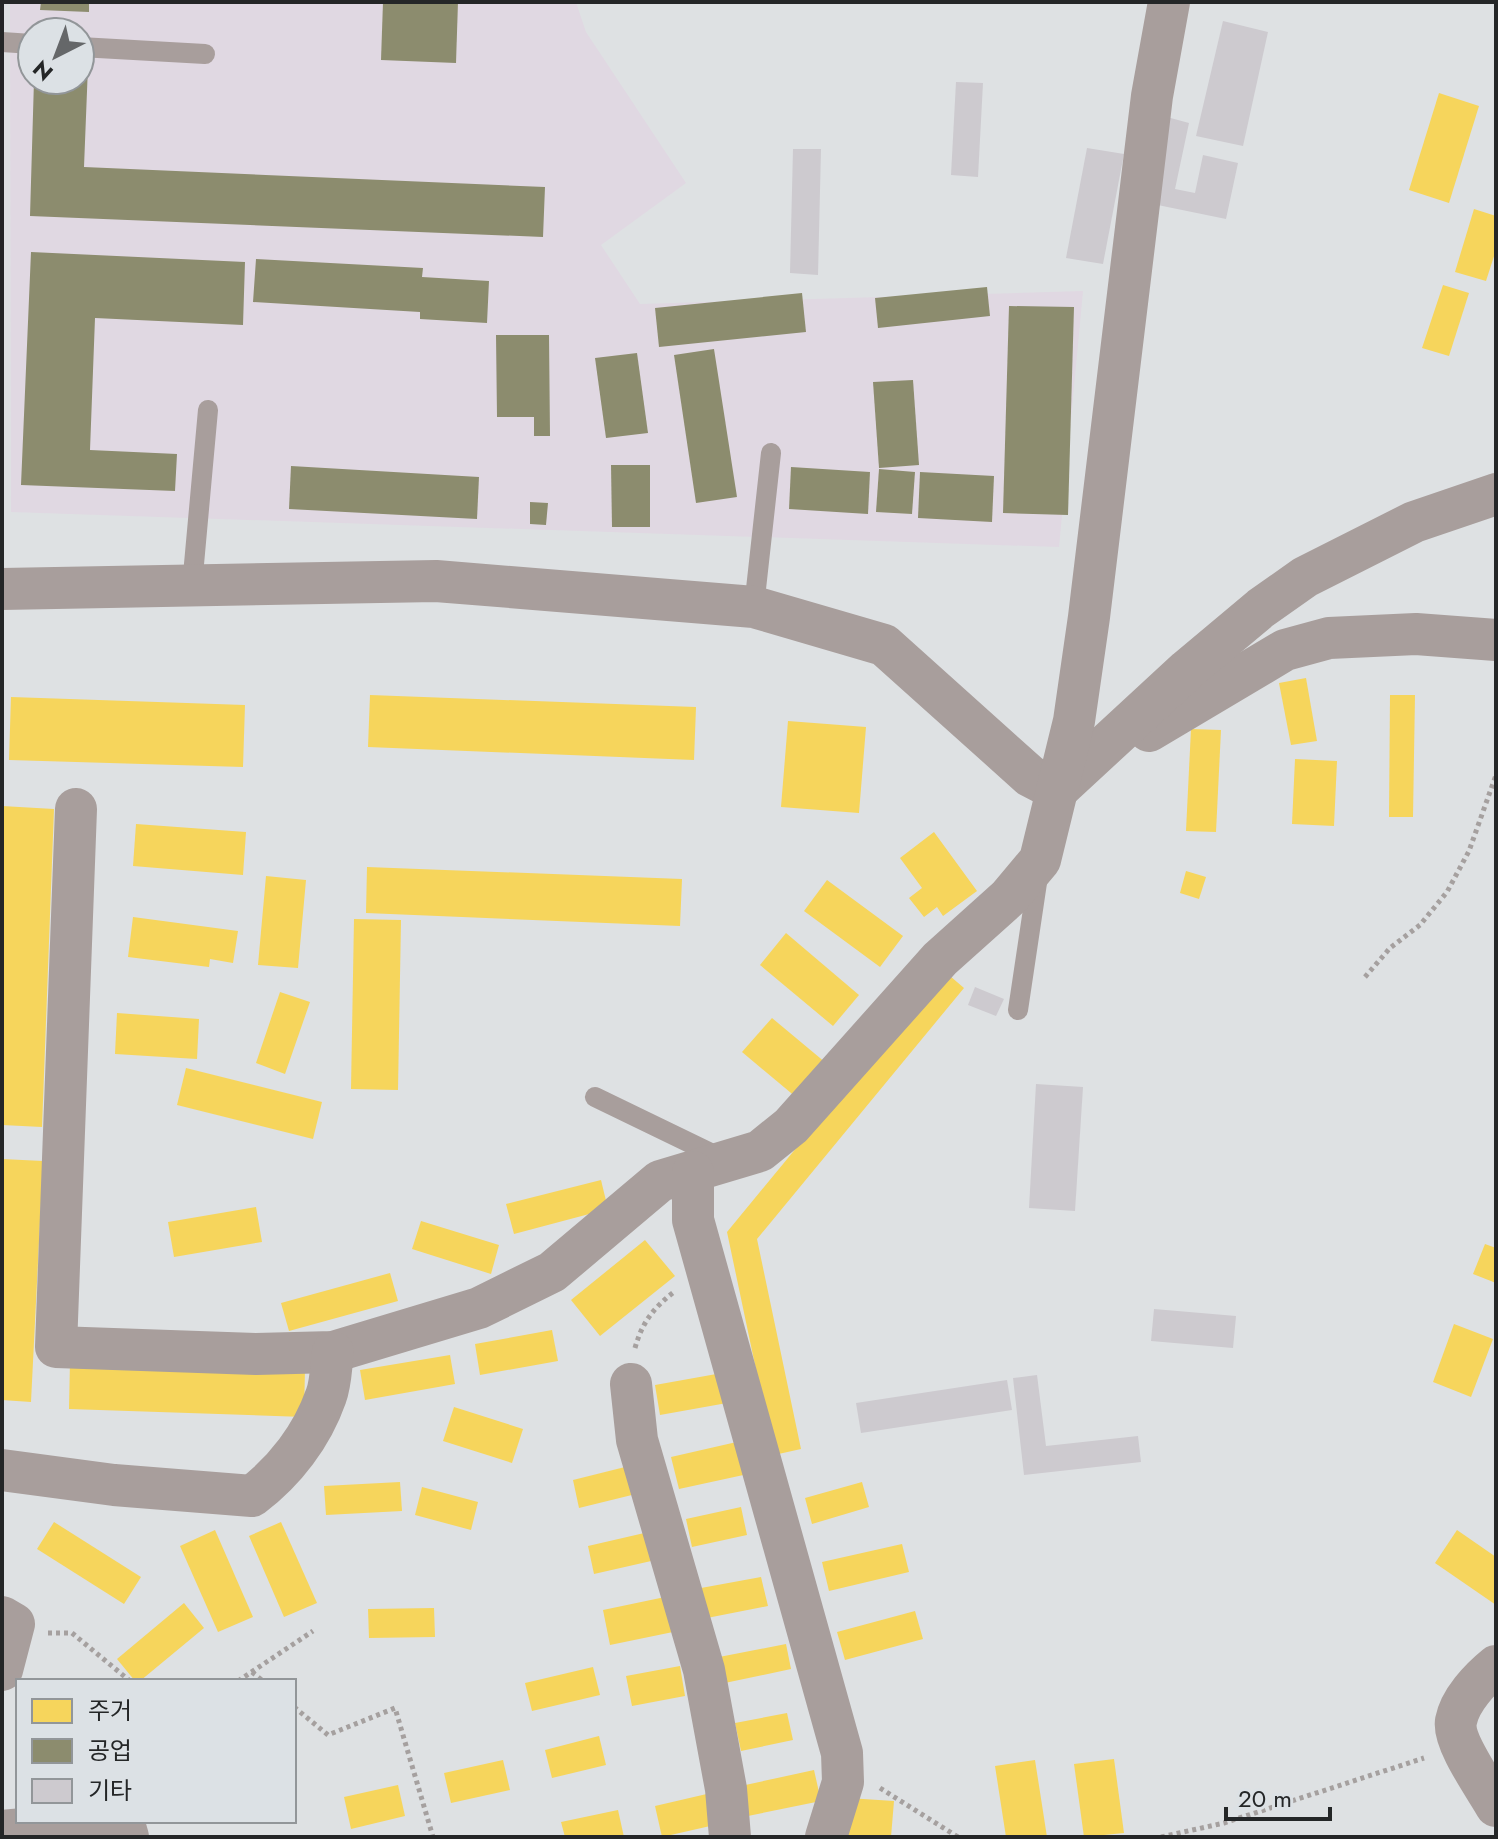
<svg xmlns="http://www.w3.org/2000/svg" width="1498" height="1839" viewBox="0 0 1498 1839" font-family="Jost,'Noto Sans KR',sans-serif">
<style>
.industrial{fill:#e0d8e2;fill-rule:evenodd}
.homes{fill:#f6d55c}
.industry{fill:#8c8c6e}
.building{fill:#cdcacf}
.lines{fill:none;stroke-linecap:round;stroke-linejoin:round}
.path{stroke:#a5a09f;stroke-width:5;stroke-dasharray:4 4;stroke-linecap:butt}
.service{stroke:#a89e9c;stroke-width:20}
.minor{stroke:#a89e9c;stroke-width:42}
</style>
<rect width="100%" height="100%" fill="#dee1e3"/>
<path class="industrial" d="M10,2H576L586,32L686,183L601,245L640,304L1083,291L1059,547L11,512ZM32,32H80V80H32Z"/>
<g class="homes">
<polygon points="1439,93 1479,106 1449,203 1409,190"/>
<polygon points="1474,209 1496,216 1496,250 1486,281 1455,272"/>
<polygon points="1443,285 1469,293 1449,356 1422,348"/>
<polygon points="1306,678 1317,741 1291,745 1279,683"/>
<polygon points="370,695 696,707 694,760 368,747"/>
<polygon points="1390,695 1415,695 1413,817 1389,817"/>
<polygon points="11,697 245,705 243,767 9,760"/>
<polygon points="788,721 866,727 859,813 781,807"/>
<polygon points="1191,729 1221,730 1216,832 1186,831"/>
<polygon points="1295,759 1337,761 1334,826 1292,824"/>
<polygon points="2,806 54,809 42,1127 2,1125"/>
<polygon points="136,824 246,832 243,875 133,866"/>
<polygon points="934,832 977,891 943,916 937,907 924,917 909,898 922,888 900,858"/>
<polygon points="367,867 682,879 680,926 366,913"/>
<polygon points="1186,871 1206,877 1199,899 1180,893"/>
<polygon points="266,876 306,880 298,968 258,965"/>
<polygon points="827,880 903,936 880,967 804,911"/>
<polygon points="133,917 238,931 233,963 210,959 209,967 128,957"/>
<polygon points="354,919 401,920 398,1090 351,1089"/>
<polygon points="786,933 859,995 833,1026 760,965"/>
<polygon points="943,970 964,988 757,1239 801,1449 774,1455 727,1232"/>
<polygon points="280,992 310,1002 285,1074 256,1063"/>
<polygon points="117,1013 199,1019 197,1059 115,1054"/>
<polygon points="772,1018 826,1063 797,1098 742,1052"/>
<polygon points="186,1068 322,1102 313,1139 177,1105"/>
<polygon points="2,1159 43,1161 31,1402 2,1400"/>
<polygon points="601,1180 608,1209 514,1234 506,1204"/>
<polygon points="256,1207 262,1242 174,1257 168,1222"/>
<polygon points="421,1221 499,1245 491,1274 412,1249"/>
<polygon points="645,1240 675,1276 600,1336 571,1300"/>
<polygon points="1485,1244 1496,1248 1496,1283 1473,1274"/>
<polygon points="390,1273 398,1301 289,1331 281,1303"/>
<polygon points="1454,1324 1493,1339 1471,1397 1433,1382"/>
<polygon points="552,1330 558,1361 480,1375 475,1344"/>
<polygon points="450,1355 455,1384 365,1400 360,1370"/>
<polygon points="70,1361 305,1368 304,1417 69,1409"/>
<polygon points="722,1373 727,1403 660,1415 655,1385"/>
<polygon points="454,1407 523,1429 512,1463 443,1441"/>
<polygon points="741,1441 748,1474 679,1489 671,1457"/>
<polygon points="633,1465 640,1493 579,1508 573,1480"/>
<polygon points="400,1482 402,1511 326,1515 324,1486"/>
<polygon points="862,1482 869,1507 812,1524 805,1498"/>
<polygon points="422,1487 478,1502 471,1530 415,1515"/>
<polygon points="741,1507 747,1535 692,1547 686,1519"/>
<polygon points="54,1522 141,1577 124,1604 37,1549"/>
<polygon points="281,1522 317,1603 284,1617 249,1536"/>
<polygon points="215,1530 253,1617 218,1632 180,1546"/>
<polygon points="1457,1530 1496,1557 1496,1605 1435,1563"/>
<polygon points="653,1531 660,1559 594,1574 588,1546"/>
<polygon points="902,1544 909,1572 829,1591 822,1562"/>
<polygon points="761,1577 768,1606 707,1618 701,1588"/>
<polygon points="665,1597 673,1632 610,1645 603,1610"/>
<polygon points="184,1603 204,1628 140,1681 135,1681 117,1659"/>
<polygon points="434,1608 435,1637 369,1638 368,1609"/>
<polygon points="915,1611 923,1639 845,1660 837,1632"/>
<polygon points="786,1644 791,1669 720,1684 714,1658"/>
<polygon points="680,1666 685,1696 632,1706 626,1676"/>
<polygon points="593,1667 600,1695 532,1711 525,1683"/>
<polygon points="787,1713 793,1740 741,1751 735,1723"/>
<polygon points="599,1736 606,1765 552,1778 545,1750"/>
<polygon points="1114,1759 1124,1833 1084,1837 1074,1764"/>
<polygon points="503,1760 510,1790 451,1803 444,1773"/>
<polygon points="1035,1760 1047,1837 1006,1837 995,1766"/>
<polygon points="814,1770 821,1801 743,1817 736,1787"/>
<polygon points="398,1785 405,1816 351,1829 344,1797"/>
<polygon points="711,1793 719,1824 662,1837 655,1806"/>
<polygon points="848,1798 894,1801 891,1837 845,1837"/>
<polygon points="618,1810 624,1837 565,1837 561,1822"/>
</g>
<g class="industry">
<polygon points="41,2 89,2 89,12 40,10"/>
<polygon points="383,2 458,2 456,63 381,60"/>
<polygon points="80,66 88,66 84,167 545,187 543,237 30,216 34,80 80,80"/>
<polygon points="31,252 245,262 243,325 95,318 90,450 177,454 175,491 21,485"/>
<polygon points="256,259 423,268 422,277 489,281 487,323 420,319 420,312 253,302"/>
<polygon points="987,287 990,316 878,328 875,298"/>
<polygon points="802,293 806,332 659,347 655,308"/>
<polygon points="1009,306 1074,307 1068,515 1003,513"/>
<polygon points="496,335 549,335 550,436 534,436 534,417 497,417"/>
<polygon points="714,349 737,497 696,503 674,355"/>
<polygon points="637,353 648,433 606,438 595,358"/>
<polygon points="913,380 919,465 879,468 873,382"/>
<polygon points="611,465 650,465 650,527 612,527"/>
<polygon points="291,466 479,477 477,519 289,509"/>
<polygon points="791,467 870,472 868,514 789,509"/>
<polygon points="879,469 915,472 912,514 876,512"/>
<polygon points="920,472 994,476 992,522 918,518"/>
<polygon points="530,502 548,503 546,525 530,524"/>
</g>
<g class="building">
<polygon points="1223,21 1268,32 1243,146 1196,136"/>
<polygon points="956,82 983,83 978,177 951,175"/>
<polygon points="1167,117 1189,123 1175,189 1195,193 1203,155 1238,163 1226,219 1148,203"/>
<polygon points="1087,148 1124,154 1103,264 1066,258"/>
<polygon points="793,149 821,149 818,275 790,273"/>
<polygon points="975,987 1004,999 996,1016 968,1005"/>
<polygon points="1036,1084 1083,1087 1075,1211 1029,1208"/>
<polygon points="1154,1309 1236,1316 1233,1348 1151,1341"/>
<polygon points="1037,1375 1046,1446 1138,1436 1141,1462 1024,1475 1013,1378"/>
<polygon points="1007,1380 1012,1410 861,1433 856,1403"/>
</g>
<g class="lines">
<g class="path">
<polyline points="1365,977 1390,948 1420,925 1447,892 1469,851 1496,775"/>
<path d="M635,1348C642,1323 653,1308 674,1292"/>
<polyline points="48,1633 72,1633 130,1681"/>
<polyline points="252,1672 263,1681"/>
<polyline points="238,1681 313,1631"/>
<polyline points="294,1707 328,1735 395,1708 433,1837"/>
<polyline points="880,1788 958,1837"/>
<polyline points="1161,1837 1224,1823 1424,1758"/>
</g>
<g class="service">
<polyline points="2,42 32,44"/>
<polyline points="80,47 205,54"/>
<polyline points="192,586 208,410"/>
<polyline points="754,607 771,453"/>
<polyline points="1018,1010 1038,876"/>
<polyline points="595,1097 723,1159"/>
</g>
<g class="minor">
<polyline points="2,589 436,581 754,607 884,645 1030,776 1057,790"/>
<polyline points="1149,731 1285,650 1329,638 1416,634 1496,640"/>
<polyline points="1057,790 1187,670 1261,608 1305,577 1414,522 1496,494"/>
<polyline points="76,809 56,1347 256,1354 333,1352 479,1308 552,1272 660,1181 760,1151 791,1126 940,959 1009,897 1040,860 1074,721 1089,617 1152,96 1169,2"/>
<polyline points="693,1172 693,1220 842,1753 843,1782 826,1837"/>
<polyline points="631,1384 637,1440 704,1670 726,1789 730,1837"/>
<path d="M2,1470L114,1485L252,1496C285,1471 312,1436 326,1396C331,1383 331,1366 333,1352"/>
<polyline points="2,1617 14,1624 2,1670"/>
<path d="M1496,1666C1480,1679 1460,1700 1456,1721C1452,1741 1486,1788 1496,1806"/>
<polyline points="2,1831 99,1822 126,1830 128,1837"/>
</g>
</g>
<rect width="1498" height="1839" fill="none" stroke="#242627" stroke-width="8"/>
<rect x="16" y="1679" width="280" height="144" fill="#dce1e5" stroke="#929699" stroke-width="2"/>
<rect x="32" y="1699" width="40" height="24" fill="#f6d55c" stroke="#929699" stroke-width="2"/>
<text x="88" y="1719" font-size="24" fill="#242627">주거</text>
<rect x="32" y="1739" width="40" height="24" fill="#8c8c6e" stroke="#929699" stroke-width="2"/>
<text x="88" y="1759" font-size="24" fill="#242627">공업</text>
<rect x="32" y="1779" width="40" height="24" fill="#cdcacf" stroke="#929699" stroke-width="2"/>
<text x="88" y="1799" font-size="24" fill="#242627">기타</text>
<g transform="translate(56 56) rotate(222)"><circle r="38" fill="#dce1e5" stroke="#929699" stroke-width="2"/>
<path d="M0-6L14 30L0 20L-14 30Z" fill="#656769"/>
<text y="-12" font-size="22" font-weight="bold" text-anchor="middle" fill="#242627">N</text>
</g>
<path d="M1226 1807v12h104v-12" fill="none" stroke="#242627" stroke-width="4"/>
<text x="1238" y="1807" font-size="24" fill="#242627" stroke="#dce1e5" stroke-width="6" paint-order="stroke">20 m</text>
</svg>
